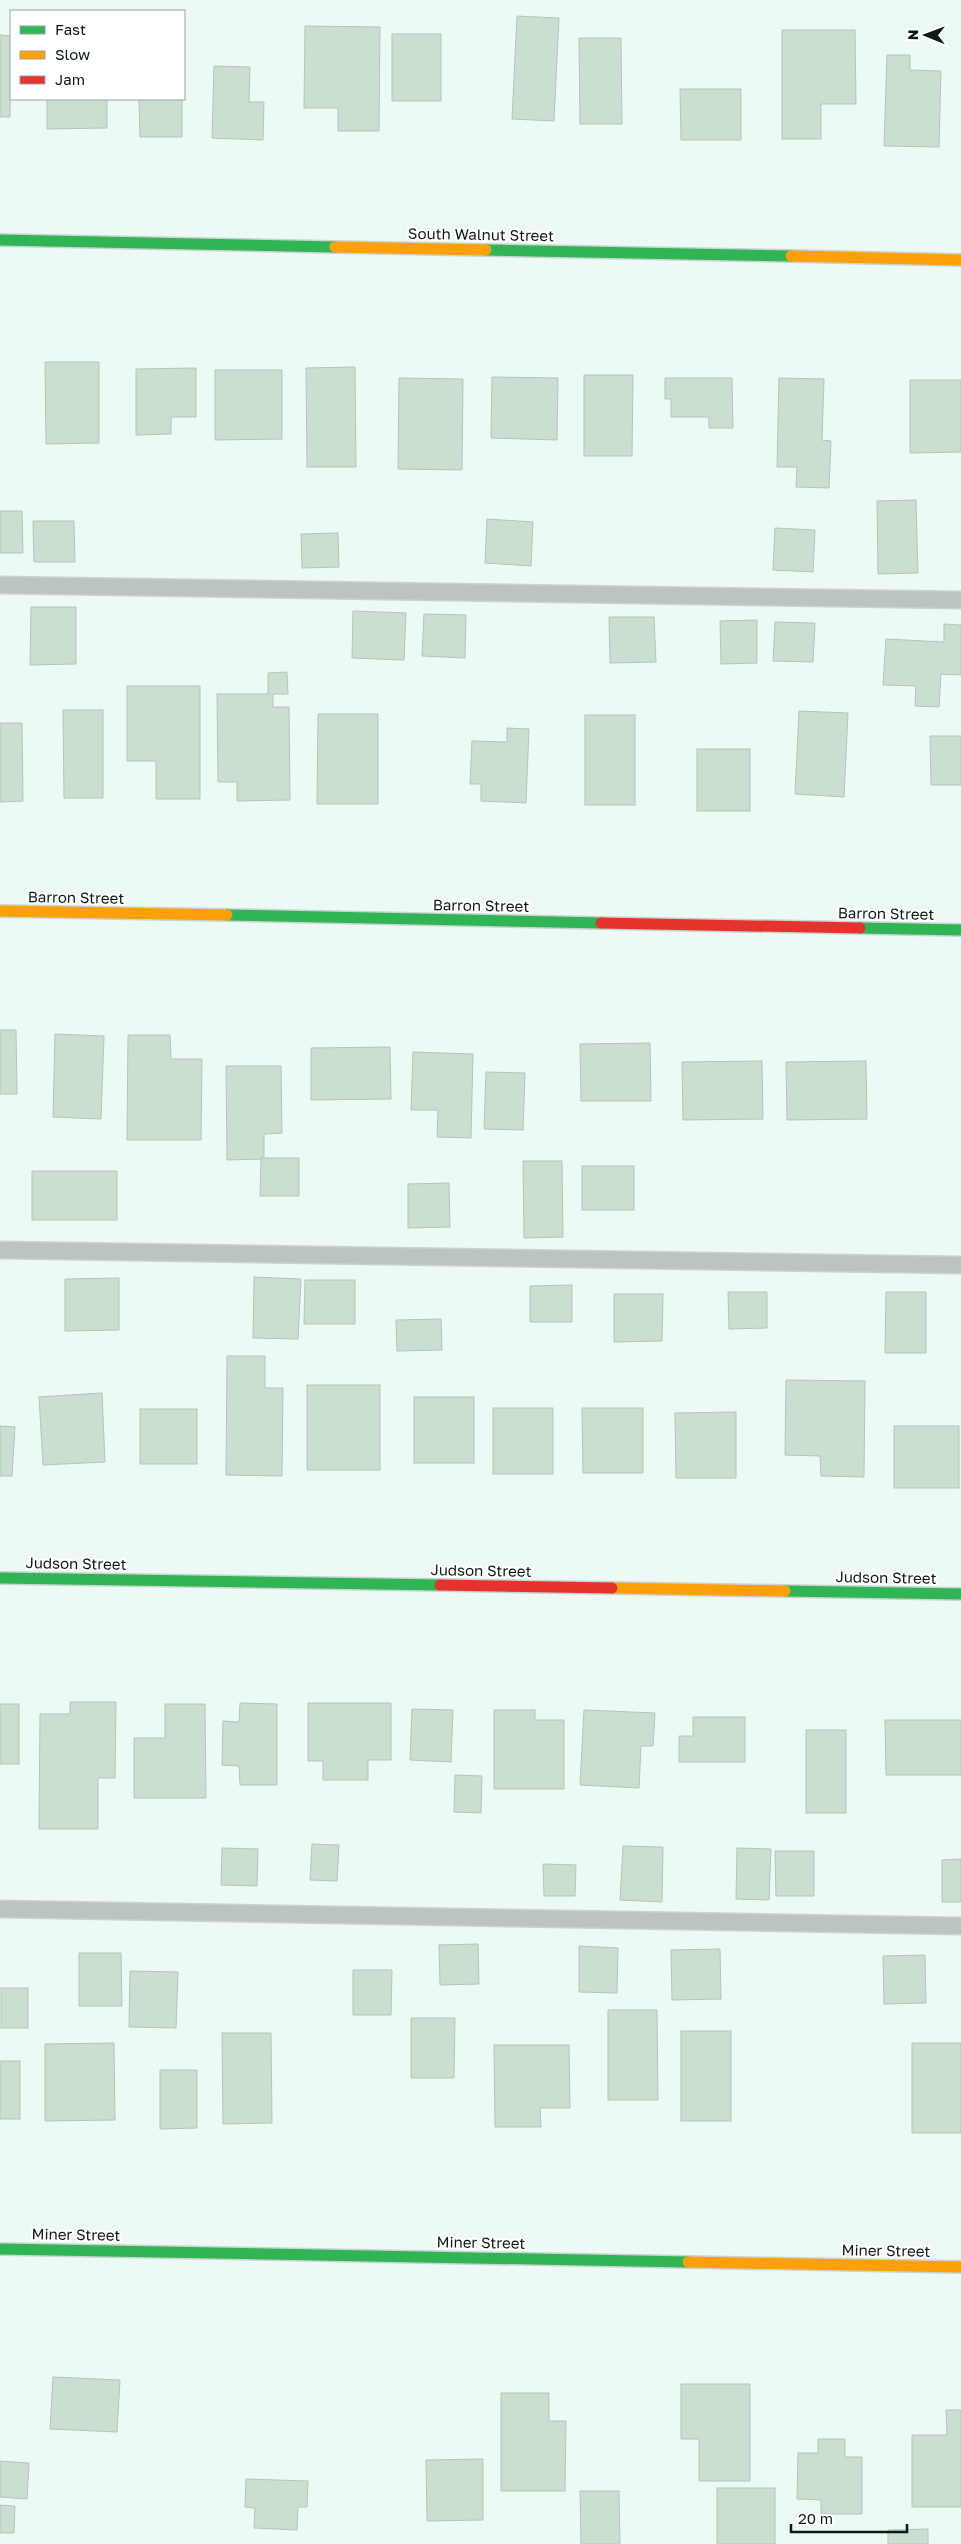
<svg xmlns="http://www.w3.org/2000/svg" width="961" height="2544" viewBox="0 0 961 2544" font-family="'Golos Text',sans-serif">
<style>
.building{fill:#cadfd0;stroke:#b8c3bc}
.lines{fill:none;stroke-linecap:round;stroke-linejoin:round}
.lane-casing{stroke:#c9d4d1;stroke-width:19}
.fast-casing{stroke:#c9d4d1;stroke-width:14}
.slow-casing{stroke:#c9d4d1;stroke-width:14}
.jam-casing{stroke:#c9d4d1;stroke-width:14}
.lane{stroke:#bcc3c3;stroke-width:16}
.fast{stroke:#30b455;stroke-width:11}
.slow{stroke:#ff9f0a;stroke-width:11}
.jam{stroke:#e5322d;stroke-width:11}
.labels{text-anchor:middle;stroke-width:4;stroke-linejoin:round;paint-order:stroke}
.street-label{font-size:15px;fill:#0b1a17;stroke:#fff}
</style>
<rect width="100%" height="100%" fill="#ecf9f5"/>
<g class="building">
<polygon points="517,16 559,18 554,121 512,119"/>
<polygon points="305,26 380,27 379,131 338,131 338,108 304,108"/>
<polygon points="782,30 855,30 856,104 821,104 821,139 782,139"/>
<rect x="392" y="34" width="49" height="67"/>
<polygon points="0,35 11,36 10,117 0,117"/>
<polygon points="579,38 621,38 622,124 580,124"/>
<polygon points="887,55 910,55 910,70 941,71 939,147 884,146"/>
<polygon points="214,66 250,67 249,102 264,102 263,140 212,138"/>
<polygon points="680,89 741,89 741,140 681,140"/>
<polygon points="47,99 107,99 107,128 47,129"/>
<polygon points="139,99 182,99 182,137 140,137"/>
<polygon points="45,362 99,362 99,443 46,444"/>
<polygon points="355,367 356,467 307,467 306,368"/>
<polygon points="196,368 196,417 171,417 171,434 136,435 136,369"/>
<polygon points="215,370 282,370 282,439 215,440"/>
<polygon points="584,375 633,375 632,456 584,456"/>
<polygon points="492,377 558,378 557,440 491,438"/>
<polygon points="399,378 463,379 462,470 398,469"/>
<polygon points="665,378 732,378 733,428 709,428 709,417 671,417 671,399 665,399"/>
<polygon points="779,378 824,379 822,440 831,441 829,488 796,487 797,467 777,467"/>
<polygon points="910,380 961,380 961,452 910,453"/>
<polygon points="916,500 918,573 878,574 877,501"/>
<polygon points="0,511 22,511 23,553 0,553"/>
<polygon points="487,519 533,522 531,566 485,563"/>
<polygon points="33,521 74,521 75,562 34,562"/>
<polygon points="775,528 815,530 813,572 773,570"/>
<polygon points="338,533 339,567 302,568 301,534"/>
<polygon points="31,607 76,607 76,664 30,665"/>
<polygon points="353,611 406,613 404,660 352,658"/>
<polygon points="424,614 466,615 465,658 422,656"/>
<polygon points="609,617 654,617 656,662 610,663"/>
<polygon points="757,620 757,663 721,664 720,621"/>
<polygon points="775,622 815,623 813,662 773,661"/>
<polygon points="944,624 961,625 961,675 941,674 939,707 915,706 916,686 883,685 886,639 944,642"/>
<polygon points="287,672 288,694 273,694 273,707 289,707 290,800 237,801 237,782 218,782 217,694 268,694 268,673"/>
<polygon points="127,686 200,686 200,799 156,799 156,761 127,761"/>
<polygon points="63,710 103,710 103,798 64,798"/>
<polygon points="799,711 848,713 844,797 795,794"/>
<polygon points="318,714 378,714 378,804 317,804"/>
<rect x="585" y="715" width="50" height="90"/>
<polygon points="0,723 22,723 23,801 0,802"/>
<polygon points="507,728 529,729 526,803 481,801 481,784 470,784 472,741 507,742"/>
<polygon points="930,736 961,736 961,785 931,785"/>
<rect x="697" y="749" width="53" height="62"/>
<polygon points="0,1030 16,1030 17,1094 0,1094"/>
<polygon points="55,1034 104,1036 101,1119 53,1117"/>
<polygon points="128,1035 170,1035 171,1059 202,1059 201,1140 127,1140"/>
<polygon points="650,1043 651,1101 581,1101 580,1044"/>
<polygon points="390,1047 391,1099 311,1100 311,1048"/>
<polygon points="413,1052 473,1054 471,1138 437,1137 438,1110 411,1110"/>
<polygon points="762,1061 763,1119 683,1120 682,1062"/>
<polygon points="866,1061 867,1119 787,1120 786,1062"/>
<polygon points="226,1066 281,1066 282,1133 264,1134 264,1159 227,1160"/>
<polygon points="486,1072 525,1073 523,1130 484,1129"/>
<polygon points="261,1158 299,1158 299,1196 260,1196"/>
<polygon points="523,1161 562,1161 563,1237 524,1238"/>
<rect x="582" y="1166" width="52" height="44"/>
<rect x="32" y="1171" width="85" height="49"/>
<polygon points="449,1183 450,1227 408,1228 408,1184"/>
<polygon points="254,1277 301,1279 298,1339 253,1338"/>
<polygon points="119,1278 119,1330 65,1331 65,1279"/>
<polygon points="305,1280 355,1280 355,1324 304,1324"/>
<polygon points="572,1285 572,1322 530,1322 530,1286"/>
<polygon points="728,1292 767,1292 767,1328 729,1329"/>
<polygon points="886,1292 926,1292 926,1353 885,1353"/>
<polygon points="614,1294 663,1294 662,1341 614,1342"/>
<polygon points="441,1319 442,1350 397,1351 396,1320"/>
<polygon points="227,1356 265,1356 265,1388 283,1388 282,1476 226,1475"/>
<polygon points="786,1380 865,1381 864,1477 821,1476 820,1456 785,1455"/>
<rect x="307" y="1385" width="73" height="85"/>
<polygon points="102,1393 105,1462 43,1465 39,1397"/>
<rect x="414" y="1397" width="60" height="66"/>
<rect x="493" y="1408" width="60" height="66"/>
<polygon points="582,1408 643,1408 643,1473 583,1473"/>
<rect x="140" y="1409" width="57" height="55"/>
<polygon points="736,1412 736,1478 676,1478 675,1413"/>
<polygon points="0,1426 15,1427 12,1476 0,1476"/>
<rect x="894" y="1426" width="65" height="62"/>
<polygon points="70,1702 116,1702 115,1778 98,1778 98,1829 39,1829 40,1714 70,1714"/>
<polygon points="240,1703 277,1704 277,1785 240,1785 239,1766 222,1765 223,1721 239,1722"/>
<polygon points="308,1703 391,1703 391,1760 368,1760 368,1780 323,1780 323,1761 308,1761"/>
<rect x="0" y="1704" width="19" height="60"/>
<polygon points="165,1704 205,1704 206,1798 134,1798 134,1738 165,1738"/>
<polygon points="412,1709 453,1710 451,1762 410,1760"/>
<polygon points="494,1710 535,1710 535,1720 564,1720 564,1789 494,1789"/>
<polygon points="584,1710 655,1713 653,1746 641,1746 639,1788 580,1785"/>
<polygon points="693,1717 745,1717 745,1762 679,1762 679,1736 693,1736"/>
<polygon points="885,1720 961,1720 961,1775 886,1775"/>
<rect x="806" y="1730" width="40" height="83"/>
<polygon points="455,1775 482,1776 481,1813 454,1812"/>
<polygon points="312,1844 339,1845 337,1881 310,1880"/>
<polygon points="623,1846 663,1847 662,1902 620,1900"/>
<polygon points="222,1848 258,1849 257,1886 221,1885"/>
<polygon points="737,1848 771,1849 769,1900 736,1899"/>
<polygon points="775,1851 814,1851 814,1896 776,1896"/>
<polygon points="961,1859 961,1902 942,1902 942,1860"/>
<polygon points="543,1864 576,1865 575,1896 544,1896"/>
<polygon points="478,1944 479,1984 440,1985 439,1945"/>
<polygon points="579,1946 618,1948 617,1993 579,1992"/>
<polygon points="720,1949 721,1999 672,2000 671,1950"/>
<polygon points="79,1953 121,1953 122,2006 79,2006"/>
<polygon points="925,1955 926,2003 884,2004 883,1956"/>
<polygon points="353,1970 392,1970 391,2015 353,2015"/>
<polygon points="130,1971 178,1972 176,2028 129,2027"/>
<rect x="1" y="1988" width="27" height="40"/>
<polygon points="608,2010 657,2010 658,2100 608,2100"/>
<polygon points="411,2018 455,2018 454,2078 411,2078"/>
<rect x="681" y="2031" width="50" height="90"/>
<polygon points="222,2033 271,2033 272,2123 223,2124"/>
<polygon points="114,2043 115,2120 45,2121 45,2044"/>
<rect x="912" y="2043" width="49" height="90"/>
<polygon points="494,2045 569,2045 570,2108 540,2108 541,2127 495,2127"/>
<rect x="0" y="2061" width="20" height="58"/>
<polygon points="160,2070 197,2070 197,2128 160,2129"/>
<polygon points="53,2377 120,2380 117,2432 50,2429"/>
<polygon points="681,2384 750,2384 750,2481 699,2481 699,2439 681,2439"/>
<polygon points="501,2393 549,2393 549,2421 566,2421 565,2491 501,2491"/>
<polygon points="946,2410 961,2410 961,2507 912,2507 912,2435 947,2435"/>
<polygon points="818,2439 845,2439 845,2457 862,2457 862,2514 821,2514 821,2500 797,2499 798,2453 818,2453"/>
<polygon points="483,2459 483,2520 427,2521 426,2460"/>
<polygon points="0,2461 29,2463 27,2499 0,2497"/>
<polygon points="246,2479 308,2481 307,2507 298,2507 297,2530 254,2528 255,2508 245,2507"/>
<rect x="717" y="2488" width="58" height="56"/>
<polygon points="580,2491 619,2491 620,2544 581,2544"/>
<polygon points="0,2505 15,2506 14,2533 0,2533"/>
<polygon points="928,2529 928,2544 888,2544 888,2530"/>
</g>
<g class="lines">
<defs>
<g id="lane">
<polyline points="0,585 961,600"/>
<polyline points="0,1250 961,1265"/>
<polyline points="0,1909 961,1926"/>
</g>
<g id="fast">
<polyline points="0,240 335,247"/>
<polyline points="486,250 791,256"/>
<polyline points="227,915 601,923"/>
<polyline points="860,928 961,930"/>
<polyline points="0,1578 440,1585"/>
<polyline points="785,1591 961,1594"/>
<polyline points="0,2249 688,2262"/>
</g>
<g id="slow">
<polyline points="335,247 486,250"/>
<polyline points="791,256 961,260"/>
<polyline points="0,911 227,915"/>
<polyline points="612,1588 785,1591"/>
<polyline points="688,2262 961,2267"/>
</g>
<g id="jam">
<polyline points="601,923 860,928"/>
<polyline points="440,1585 612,1588"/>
</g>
</defs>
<use href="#lane" class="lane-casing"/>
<use href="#fast" class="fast-casing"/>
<use href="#slow" class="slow-casing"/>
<use href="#jam" class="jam-casing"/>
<use href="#lane" class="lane"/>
<use href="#fast" class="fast"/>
<use href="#slow" class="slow"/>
<use href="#jam" class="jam"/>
</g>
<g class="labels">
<g class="street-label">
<text transform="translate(481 235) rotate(1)" y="5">South Walnut Street</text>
<text transform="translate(76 898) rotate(1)" y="5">Barron Street</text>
<text transform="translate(481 906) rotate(1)" y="5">Barron Street</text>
<text transform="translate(886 914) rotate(1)" y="5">Barron Street</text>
<text transform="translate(76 1564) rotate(1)" y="5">Judson Street</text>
<text transform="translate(481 1571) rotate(1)" y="5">Judson Street</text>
<text transform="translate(886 1578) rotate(1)" y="5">Judson Street</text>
<text transform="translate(76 2235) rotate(1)" y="5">Miner Street</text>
<text transform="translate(481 2243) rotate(1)" y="5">Miner Street</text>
<text transform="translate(886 2251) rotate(1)" y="5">Miner Street</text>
</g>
</g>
<rect x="10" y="10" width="175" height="90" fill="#ffffff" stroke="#9da3a2"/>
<rect x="20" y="26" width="25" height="8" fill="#30b455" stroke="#9da3a2"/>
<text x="55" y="35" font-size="15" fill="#0b1a17">Fast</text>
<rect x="20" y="51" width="25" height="8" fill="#ff9f0a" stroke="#9da3a2"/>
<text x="55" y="60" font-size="15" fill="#0b1a17">Slow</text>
<rect x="20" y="76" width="25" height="8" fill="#e5322d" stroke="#9da3a2"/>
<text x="55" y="85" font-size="15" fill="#0b1a17">Jam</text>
<g transform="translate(926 35) rotate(271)" stroke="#ffffff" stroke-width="4" paint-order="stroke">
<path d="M0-4L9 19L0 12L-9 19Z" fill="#0b1a17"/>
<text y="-8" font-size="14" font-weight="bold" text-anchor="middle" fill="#0b1a17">N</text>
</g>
<path d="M791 2524v8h116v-8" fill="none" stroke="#0b1a17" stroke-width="2.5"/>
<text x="798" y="2524" font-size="15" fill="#0b1a17" stroke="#ffffff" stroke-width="4" paint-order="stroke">20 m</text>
</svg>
